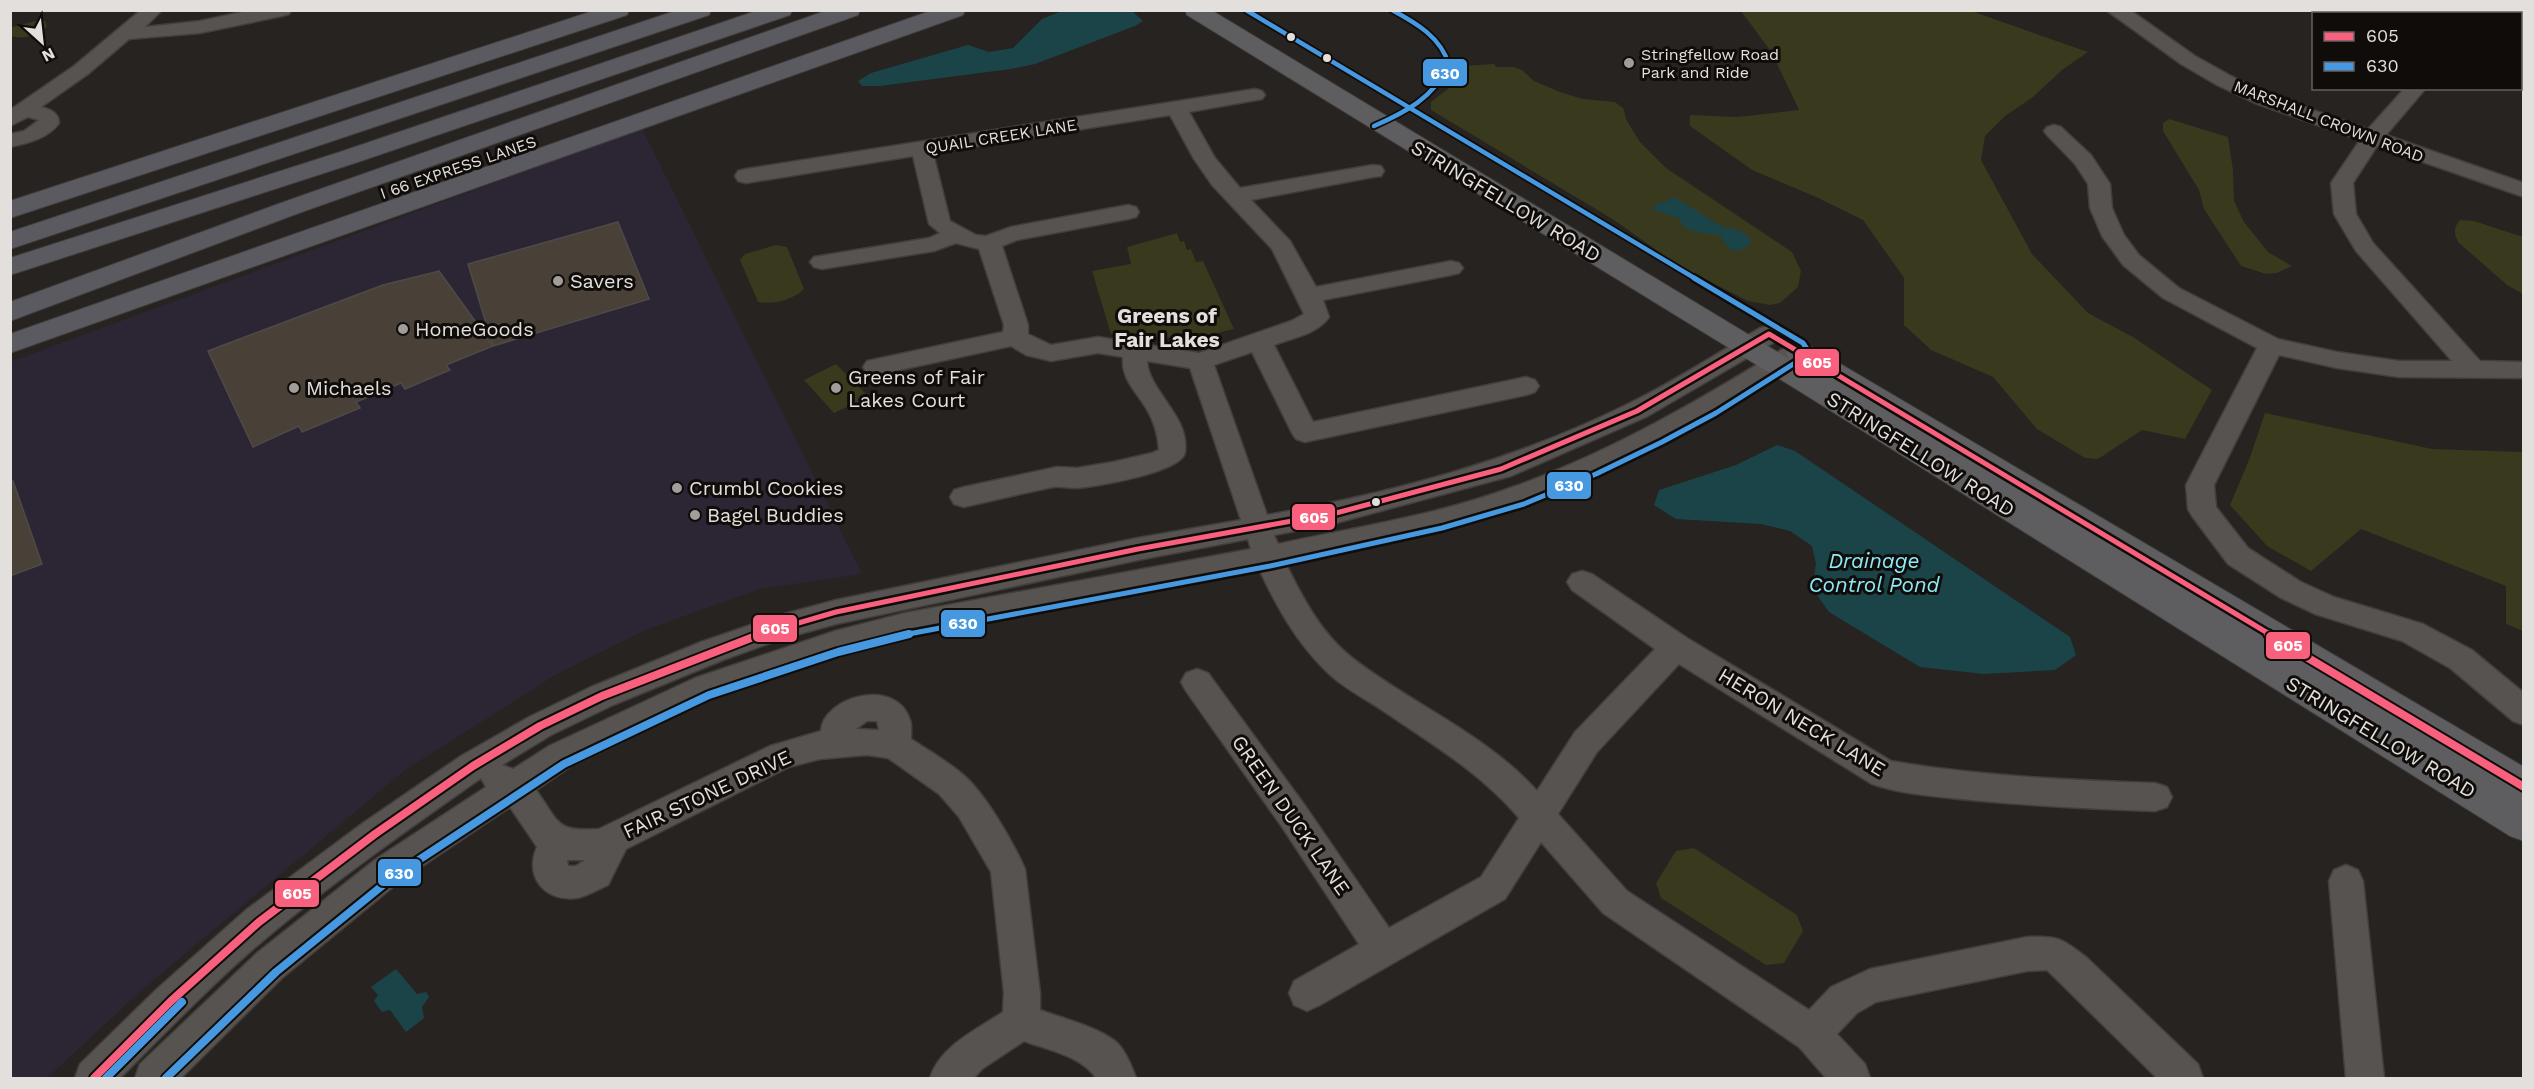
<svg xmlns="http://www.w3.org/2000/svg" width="2534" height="1089" viewBox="0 0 2534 1089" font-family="'Work Sans',sans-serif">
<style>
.commercial{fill:#2c2634}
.green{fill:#38391d}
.water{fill:#1b4449}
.building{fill:#494038;stroke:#4d4b48;stroke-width:1.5}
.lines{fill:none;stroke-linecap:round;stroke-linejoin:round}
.minor-casing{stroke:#413e3c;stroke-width:3}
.major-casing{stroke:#413e3c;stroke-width:2}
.highway-casing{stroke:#413e3c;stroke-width:2}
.minor{fill:#565351;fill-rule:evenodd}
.major{fill:#5e5e61;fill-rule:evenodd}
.highway{fill:#5b5a61;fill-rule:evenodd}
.bus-1-far1-casing{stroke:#0f0c0a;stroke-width:10}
.bus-1-casing{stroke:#0f0c0a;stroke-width:12}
.bus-2-far2-casing{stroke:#0f0c0a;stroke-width:8}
.bus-2-far1-casing{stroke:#0f0c0a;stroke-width:10}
.bus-2-casing{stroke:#0f0c0a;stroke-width:12}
.bus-1-far1{stroke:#f8607d;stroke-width:5}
.bus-1{stroke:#f8607d;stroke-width:8}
.bus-2-far2{stroke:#4699e1;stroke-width:4.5}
.bus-2-far1{stroke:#4699e1;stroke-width:5}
.bus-2{stroke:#4699e1;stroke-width:8}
.bus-dot{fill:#e3dfdc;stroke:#0f0c0a;stroke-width:2}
.poi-dot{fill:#a19d9a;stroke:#0f0c0a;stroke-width:2}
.labels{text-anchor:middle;stroke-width:6;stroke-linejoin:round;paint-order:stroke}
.far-poi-label{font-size:16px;fill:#e3dfdc;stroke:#0f0c0a;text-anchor:start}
.far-street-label{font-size:16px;fill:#e3dfdc;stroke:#0f0c0a}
.street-label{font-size:20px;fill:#e3dfdc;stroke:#0f0c0a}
.poi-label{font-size:20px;fill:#e3dfdc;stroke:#0f0c0a;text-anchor:start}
.neighbourhood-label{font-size:21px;font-weight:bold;fill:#e3dfdc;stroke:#0f0c0a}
.water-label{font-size:21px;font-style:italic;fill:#8eeaf8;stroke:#0f0c0a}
.line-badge{stroke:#0f0c0a;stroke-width:2}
.badge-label{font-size:16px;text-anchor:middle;font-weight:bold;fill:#fff}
</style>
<rect width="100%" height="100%" fill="#262320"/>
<polygon class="commercial" points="642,128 862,574 760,589 648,629 557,674 405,770 143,989 47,1078 11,1078 10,362"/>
<g class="green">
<polygon points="1741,11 1971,11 2088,52 2062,70 2033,97 2005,116 1985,136 1981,160 2032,254 2088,313 2133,337 2212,390 2185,439 2142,430 2098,459 2085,458 2037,429 1993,377 1931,350 1904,325 1904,278 1863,220 1816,197 1752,170 1690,126 1690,115 1737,117 1799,110 1772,53"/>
<path d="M35,21H45L47,27C36,35 24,40 11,36V29L13,27Z"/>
<polygon points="1494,64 1496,67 1514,67 1522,70 1534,81 1560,92 1583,99 1615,102 1623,108 1627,121 1640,142 1666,168 1792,252 1801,271 1798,287 1780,303 1770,305 1748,301 1679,266 1614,220 1431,110 1431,102 1455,83 1461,66"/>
<polygon points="2169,119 2228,137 2233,170 2234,201 2244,222 2268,252 2292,266 2277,273 2266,274 2241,266 2204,209 2199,190 2163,131 2163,123"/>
<path d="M2460,220L2474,221L2523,237V294L2507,285L2458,242C2454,233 2453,228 2460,220Z"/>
<polygon points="1177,233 1180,242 1184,241 1187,250 1191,249 1196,262 1203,261 1234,329 1192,339 1111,334 1092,271 1131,264 1127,247"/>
<path d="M776,245L787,247L804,289C793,300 773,305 758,302L740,260L745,254Z"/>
<polygon points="836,364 869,397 834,413 804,380"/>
<polygon points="2265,413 2432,449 2523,452 2523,631 2506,624 2506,586 2361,529 2311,571 2267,546 2230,505 2249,460"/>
<polygon points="1694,848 1797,915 1803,931 1784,963 1766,965 1661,898 1656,883 1676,851"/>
</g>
<g class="water">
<polygon points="1062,11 1132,11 1143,21 1135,26 1035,64 1011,69 880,86 862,86 858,81 871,73 968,45 989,52 1013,48 1042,19"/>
<path d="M1673,196L1721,226L1739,230L1749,237L1751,244L1739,251L1729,249L1720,235C1704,233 1685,234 1678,218L1651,209L1660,202L1669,201Z"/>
<polygon points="1777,445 1795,451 2070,637 2076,655 2055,670 1984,674 1920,667 1829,612 1812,588 1816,564 1812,546 1790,531 1761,524 1676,519 1654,505 1659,490 1736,465"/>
<polygon points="396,969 417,994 426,992 429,997 422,1007 424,1018 406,1032 390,1010 382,1012 374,1001 378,995 371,987"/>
</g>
<g class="building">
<polygon points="618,222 649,299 493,346 468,264"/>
<polygon points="439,271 493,346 446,365 450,370 405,389 401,383 356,402 360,408 302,432 299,426 253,447 208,351 383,285"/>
<polygon points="10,481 13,481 42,564 10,576"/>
</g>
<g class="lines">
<defs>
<g id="minor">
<path d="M141,10H162L145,27L200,21L252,10H291L289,14L282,16L200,33L129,39L88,74L41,107C50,109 59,113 59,123C49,138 28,143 10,147V134L24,131L39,120L28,117L10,126V110L74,66Z"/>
<polygon points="2106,10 2130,10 2195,56 2231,76 2269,95 2368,129 2405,88 2426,88 2386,135 2524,183 2524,197 2377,146 2353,183 2356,214 2373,243 2480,361 2524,362 2524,378 2399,377 2337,368 2279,355 2214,485 2216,507 2248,548 2301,582 2334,597 2423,624 2472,650 2524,693 2524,725 2513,721 2450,668 2402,641 2315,614 2281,598 2228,564 2192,516 2188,509 2186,485 2257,348 2163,298 2123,265 2102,236 2090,208 2088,184 2075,164 2047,135 2044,131 2047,127 2054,125 2061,127 2091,155 2110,184 2112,208 2124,235 2139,255 2179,288 2278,339 2337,352 2399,361 2452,361 2356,251 2334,214 2331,183 2360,140 2255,103 2217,85 2181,64"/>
<polygon points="2487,10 2508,10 2510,14 2489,14"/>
<polygon points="2520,16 2524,17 2524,30 2520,29"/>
<path d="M1255,89L1262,91L1265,95L1262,99L1189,112L1215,158L1240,188L1373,165L1381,166L1384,171L1381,176L1373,177L1251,200L1290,241L1316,287L1451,261L1459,263L1463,268L1459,273L1451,275L1323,300L1329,317C1318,334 1292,338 1274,345L1313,422L1526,377L1535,380L1539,386L1535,392L1526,395L1305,442L1296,439L1292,433L1252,352L1214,365L1267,515C1392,493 1513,461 1626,405C1672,383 1716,354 1760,328L1769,326L1778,328L1781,334L1778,340L1646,417L1511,476L1336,523L1274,535L1278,544C1356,527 1438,515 1513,487C1611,452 1700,400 1789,345L1798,343L1807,345L1810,351L1807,357C1719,412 1631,464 1533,501C1454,531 1368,545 1286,564C1302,597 1321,633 1351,657C1411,704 1485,733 1537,791L1575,732L1655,649L1572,590L1567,582L1572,574L1582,571L1592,574L1687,638L1891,761C1978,776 2067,780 2155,783L2167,787L2172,797L2167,807L2155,811C2097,809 2039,806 1981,801C1945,797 1907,796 1872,784L1679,664L1597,752L1558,814L1627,891L1809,1010L1831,987L1870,969L2027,937C2058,936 2061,938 2086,957L2198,1064L2203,1078H2157L2047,970L2027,971L1876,1002L1857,1013L1837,1034L1865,1064L1870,1078H1826L1799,1047L1603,913L1541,842L1505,899L1320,1005L1307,1011L1294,1005L1289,993L1294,981L1359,944L1282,827L1186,691L1181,682L1186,673L1197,669L1208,673L1306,807L1389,928L1481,877L1519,818C1480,772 1429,742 1379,708C1362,697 1341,686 1327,672C1296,642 1277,607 1259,569L905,637L837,654L717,696L571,766L536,790C560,823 555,832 599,829L770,746L821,731C823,697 896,676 910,720C912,725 911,733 911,739C928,750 945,760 961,773C984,791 1013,842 1025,869L1040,993V1010C1062,1018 1097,1027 1115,1041C1125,1049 1132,1067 1136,1078H1096C1082,1056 1048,1050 1024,1041L982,1069L974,1078H930C940,1046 976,1030 1003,1012L1004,993L991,872L959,817L939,794L888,758L867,755L820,759L789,767L626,849L608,885C599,889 587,896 577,898C544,902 524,876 537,847L510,807L400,881L283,977L181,1078H135L140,1064L257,953L376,859L486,787L481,778C410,828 339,878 272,933C218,978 169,1029 120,1078H75L80,1064L158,988L246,910L363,823L461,756L529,717L591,687L701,642L777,616L836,600L1138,538L1241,520L1190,368L1147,361C1149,392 1190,416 1185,452C1183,472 1095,487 1076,488C1069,488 1061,486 1053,487C1024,493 994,500 964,507L954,504L950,497L954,490L964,487L1057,467L1077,468L1113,462L1152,453L1159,450C1158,435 1154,421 1146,408C1136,391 1121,379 1123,357L1098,353L1051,361L1026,355L1011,346L876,375L867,373L863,367L867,361L1003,332L1004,325L979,249L956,243L934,251L822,269L814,267L810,262L814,257L929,238L940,233L929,224L913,156L746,183L738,181L735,176L738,171L746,169ZM1170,115L1194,159L1212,185L1272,249L1304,314L1291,321L1199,353L1098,337L1051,345L1028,334V325L1002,246L1017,240L1128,219L1136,217L1139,212L1136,207L1128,205L1011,227L986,236L976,235L950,221L933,153ZM1248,539L1251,549L905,613L835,631L695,678L549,746L513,769L502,765L551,735L613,705L723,660L781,639L836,624L1138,560ZM867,721H877L879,730L856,729ZM567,860H585L576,866H568Z"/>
<polygon points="2346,865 2358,870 2363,881 2384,1078 2346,1078 2329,881 2334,870"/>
</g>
<polygon id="major" points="1185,10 1211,10 1789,359 1786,353 1790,346 1800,344 1810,346 2524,767 2524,841 2510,836 1796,389 1187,15"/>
<g id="highway">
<polygon points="596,10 629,10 627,15 10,218 10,201"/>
<polygon points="678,10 711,10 709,15 10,249 10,232"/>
<polygon points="759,10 792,10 790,15 358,162 10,275 10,258 340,152"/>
<polygon points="828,10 860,10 858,15 299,213 10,321 10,302 281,203"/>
<polygon points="933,10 965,10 963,15 10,353 10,334"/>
</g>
</defs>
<use href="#minor" class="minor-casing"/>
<use href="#major" class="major-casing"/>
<use href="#highway" class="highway-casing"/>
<use href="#minor" class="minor"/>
<use href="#major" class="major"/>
<use href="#highway" class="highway"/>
<defs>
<polyline id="bus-1-far1" points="757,635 836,612 1138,549 1336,513 1501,469 1637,411 1769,334 2271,635"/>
<g id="bus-1">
<polyline points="2268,634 2524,787"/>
<polyline points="94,1078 171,1001 259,922 375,834 473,766 540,726 602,696 761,634"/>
</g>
<g id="bus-2-far2">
<polyline points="1246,10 1696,279"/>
<path d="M1374,126C1406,112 1433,98 1449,65C1441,37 1416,23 1392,10"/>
</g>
<polyline id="bus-2-far1" points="903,635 1270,566 1442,528 1524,504 1596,474 1662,442 1716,413 1806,356 1807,349 1803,343 1694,278"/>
<g id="bus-2">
<polyline points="106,1078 182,1002"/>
<polyline points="166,1078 276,972 393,877 564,764 709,695 838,652 909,634"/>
</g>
</defs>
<use href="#bus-1-far1" class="bus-1-far1-casing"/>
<use href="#bus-1" class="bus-1-casing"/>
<use href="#bus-2-far2" class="bus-2-far2-casing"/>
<use href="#bus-2-far1" class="bus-2-far1-casing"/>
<use href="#bus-2" class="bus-2-casing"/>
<use href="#bus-1-far1" class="bus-1-far1"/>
<use href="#bus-1" class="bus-1"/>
<use href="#bus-2-far2" class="bus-2-far2"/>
<use href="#bus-2-far1" class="bus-2-far1"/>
<use href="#bus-2" class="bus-2"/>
</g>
<g class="bus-dot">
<circle cx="1291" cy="37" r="5"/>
<circle cx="1327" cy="58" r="5"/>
<circle cx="1376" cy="502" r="5"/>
</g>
<g class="poi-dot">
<circle cx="1629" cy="63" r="6"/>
<circle cx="558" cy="281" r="6"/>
<circle cx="403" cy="329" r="6"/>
<circle cx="294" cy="388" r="6"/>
<circle cx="836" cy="388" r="6"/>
<circle cx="677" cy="488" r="6"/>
<circle cx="695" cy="515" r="6"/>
</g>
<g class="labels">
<g class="far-poi-label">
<text x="1641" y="60">Stringfellow Road<tspan x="1641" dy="18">Park and Ride</tspan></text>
</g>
<g class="far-street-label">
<text transform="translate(2329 121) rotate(21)" y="6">MARSHALL CROWN ROAD</text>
<text transform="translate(1001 136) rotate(-9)" y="6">QUAIL CREEK LANE</text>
<text transform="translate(458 167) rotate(-19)" y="6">I 66 EXPRESS LANES</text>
</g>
<g class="street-label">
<text transform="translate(1506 201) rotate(31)" y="7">STRINGFELLOW ROAD</text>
<text transform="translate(1921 454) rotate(32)" y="7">STRINGFELLOW ROAD</text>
<text transform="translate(1802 722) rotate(31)" y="7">HERON NECK LANE</text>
<text transform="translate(2381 737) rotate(31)" y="7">STRINGFELLOW ROAD</text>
<text transform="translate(707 794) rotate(-25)" y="7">FAIR STONE DRIVE</text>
<text transform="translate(1291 815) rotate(55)" y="7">GREEN DUCK LANE</text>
</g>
<g class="poi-label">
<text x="570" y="288">Savers</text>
<text x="415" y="336">HomeGoods</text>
<text x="848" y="384">Greens of Fair<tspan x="848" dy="23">Lakes Court</tspan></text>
<text x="306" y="395">Michaels</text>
<text x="689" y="495">Crumbl Cookies</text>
<text x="707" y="522">Bagel Buddies</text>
</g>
<g class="neighbourhood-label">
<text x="1167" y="323">Greens of<tspan x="1167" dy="24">Fair Lakes</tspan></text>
</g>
<g class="water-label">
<text x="1874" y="568">Drainage<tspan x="1874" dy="24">Control Pond</tspan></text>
</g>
</g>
<g class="line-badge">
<rect x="1422" y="58" width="46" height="29" rx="6" fill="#4699e1"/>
<rect x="1794" y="348" width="46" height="29" rx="6" fill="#f8607d"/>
<rect x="1546" y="471" width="46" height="29" rx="6" fill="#4699e1"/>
<rect x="1291" y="503" width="45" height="28" rx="6" fill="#f8607d"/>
<rect x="940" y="609" width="46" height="29" rx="6" fill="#4699e1"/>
<rect x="752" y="614" width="46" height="29" rx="6" fill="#f8607d"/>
<rect x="2265" y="631" width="46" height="29" rx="6" fill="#f8607d"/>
<rect x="377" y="858" width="45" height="29" rx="6" fill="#4699e1"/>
<rect x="274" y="879" width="46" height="29" rx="6" fill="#f8607d"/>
</g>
<g class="badge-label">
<text x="1445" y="79">630</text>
<text x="1817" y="368">605</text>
<text x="1569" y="491">630</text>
<text x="1314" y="523">605</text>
<text x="963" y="629">630</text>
<text x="775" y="634">605</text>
<text x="2288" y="651">605</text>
<text x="399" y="879">630</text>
<text x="297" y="899">605</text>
</g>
<rect width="2534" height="1089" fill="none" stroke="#e3dfdc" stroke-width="24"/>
<rect x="2312" y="12" width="210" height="78" fill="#0f0c0a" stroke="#64605e" stroke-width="1.5"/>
<rect x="2324" y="32" width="30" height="9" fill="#f8607d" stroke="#64605e" stroke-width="1.5"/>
<text x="2366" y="42" font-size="18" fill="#e3dfdc">605</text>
<rect x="2324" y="62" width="30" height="9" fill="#4699e1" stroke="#64605e" stroke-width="1.5"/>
<text x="2366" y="72" font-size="18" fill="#e3dfdc">630</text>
<g transform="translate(42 42) rotate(153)" stroke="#0f0c0a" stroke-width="4.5" paint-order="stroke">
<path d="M0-4.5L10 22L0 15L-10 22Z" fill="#e3dfdc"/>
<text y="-9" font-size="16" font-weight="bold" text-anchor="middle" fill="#e3dfdc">N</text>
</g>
</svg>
